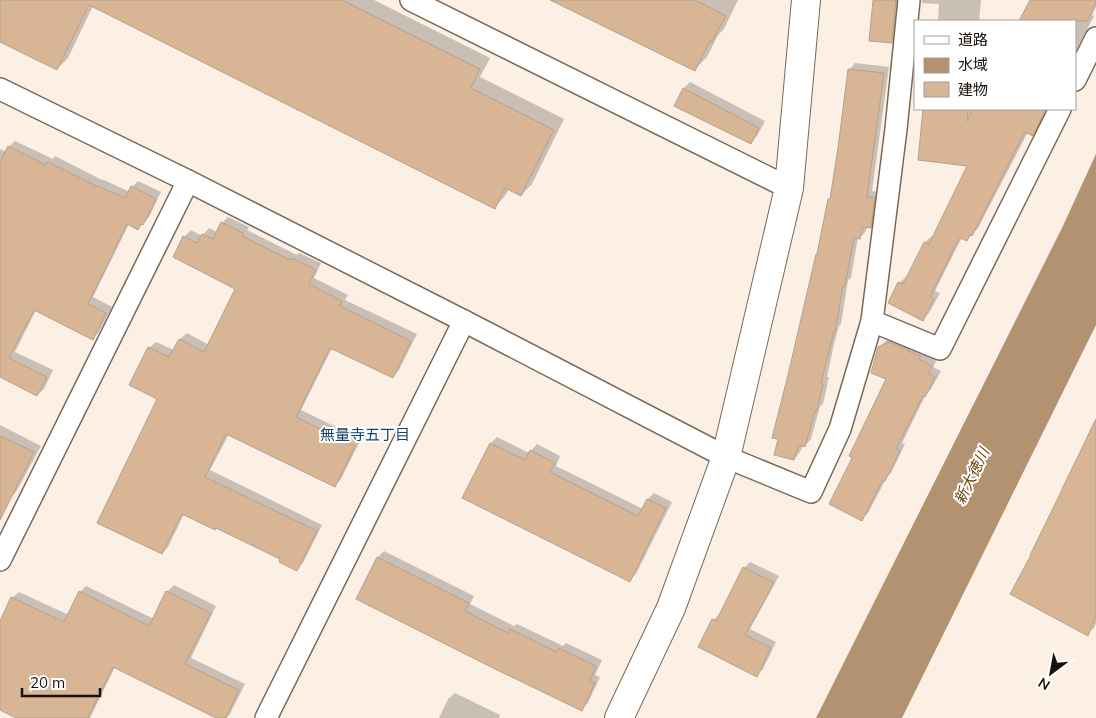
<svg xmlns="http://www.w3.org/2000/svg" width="1096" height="718" viewBox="0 0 1096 718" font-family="Mulish,'Noto Sans JP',sans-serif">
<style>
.water{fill:#b39271}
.shadow{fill:#0003}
.building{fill:#d8b594;stroke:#b5a18e}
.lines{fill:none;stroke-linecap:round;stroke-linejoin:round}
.street-casing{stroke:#7b6957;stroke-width:24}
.secondary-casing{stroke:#7b6957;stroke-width:30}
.street{stroke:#fff;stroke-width:21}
.secondary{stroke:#fff;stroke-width:28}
.labels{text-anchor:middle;stroke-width:4;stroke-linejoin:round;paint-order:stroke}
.neighbourhood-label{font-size:15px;fill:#114467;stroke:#fff}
.water-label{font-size:15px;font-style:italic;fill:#6c4004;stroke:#fff}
</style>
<rect width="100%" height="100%" fill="#fcefe3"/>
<polygon class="water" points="1096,154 1096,325 902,718 816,718 1062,228"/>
<g class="shadow">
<polygon points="0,0 374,0 490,58 480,77 564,119 532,184 521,195 509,189 505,196 495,207 93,6 68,58 57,69 0,41"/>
<polygon points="553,0 738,0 724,29 718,35 707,57 695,69"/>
<polygon points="874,0 902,0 898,36 892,42"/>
<polygon points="922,0 981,0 979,21 938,21 939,4 922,3"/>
<polygon points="1031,0 1096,0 1096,7 1092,15 1094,16 1076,51 1077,52 1075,57 1075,21 1020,21"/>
<polygon points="855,63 889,67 872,191 880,192 877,221 871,227 867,226 866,231 860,238 858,237 851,278 848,280 841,324 839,326 834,344 827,377 829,377 823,404 820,406 811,439 805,446 803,445 800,452 794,459 819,252 829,199 831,198 839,148 849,70"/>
<polygon points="690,82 765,121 757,136 751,142 684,88"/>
<polygon points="930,109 975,109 971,157 929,119"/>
<polygon points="992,109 1049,109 1039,128 1032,134 1028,132 978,228 966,240 962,237 935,291 940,293 929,313 923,319 899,283 906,277 908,277 925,242 932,236 934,237 969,166 982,130"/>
<polygon points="15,141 53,159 55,156 102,180 104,180 130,192 132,187 138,181 161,192 149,217 144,222 138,229 129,224 93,297 112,307 99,332 93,338 36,310 15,352 53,370 44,389 37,395 0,376 0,149 7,152 9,147"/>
<polygon points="228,217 249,227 247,230 297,255 299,253 321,263 314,278 348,295 345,300 417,334 399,370 393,377 332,348 301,410 361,439 341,479 335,486 229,434 210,470 322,525 303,563 297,569 282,559 217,527 184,514 168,547 162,553 159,398 149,348 156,342 174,350 180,339 187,333 209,345 237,288 174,256 184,237 191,230 202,236 209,228 217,232 222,223"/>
<polygon points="896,336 937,359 933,367 941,371 931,389 926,394 902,443 905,444 891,473 887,477 868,513 862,519 854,457 888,379 879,347 886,341"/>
<polygon points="1096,419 1096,623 1094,628 1087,634 1092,430 1090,430"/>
<polygon points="0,425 41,446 16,492 11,497 0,515"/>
<polygon points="497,437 529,453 537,444 560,456 556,466 643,509 648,499 654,493 672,502 636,574 629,580 464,498 491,443"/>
<polygon points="384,551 474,596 470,604 514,626 517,624 563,646 566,643 602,660 595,675 600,677 588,703 581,709 378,557"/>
<polygon points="750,562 779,576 750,629 776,642 763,669 756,676 713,620 720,614 744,568"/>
<polygon points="174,585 216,606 191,658 245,684 230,714 226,718 219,718 115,667 90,718 19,718 0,708 0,621 12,598 19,592 69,615 80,592 86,586 154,619 167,592"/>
<polygon points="455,693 500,715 499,718 439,718 448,699"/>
</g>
<g class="building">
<polygon points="0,0 342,0 480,69 471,88 554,130 521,196 505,188 495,209 89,5 57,70 0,42"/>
<polygon points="550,0 695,0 726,16 712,42 710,41 695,71"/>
<polygon points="873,0 896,0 892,43 869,41"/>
<polygon points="1030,0 1096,0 1096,3 1087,21 1019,21"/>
<polygon points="848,69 884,73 867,197 875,198 871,228 863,227 860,239 854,238 845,286 843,286 835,332 834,331 821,383 823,384 817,411 815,411 805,447 799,445 794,460 774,455 778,439 772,438 788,375 816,254 817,254 828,199 830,199 838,148"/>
<polygon points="683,88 759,128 751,144 674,106"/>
<polygon points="923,109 968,109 967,121 973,109 1046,109 1033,136 1025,132 972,236 970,235 967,241 960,238 957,244 956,244 930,297 934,299 923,321 888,303 898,282 903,284 924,242 929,244 967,166 918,160"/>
<polygon points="8,146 46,165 48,162 96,186 97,186 125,198 131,186 156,199 143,225 141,224 138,230 127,224 88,304 106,313 93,340 34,310 9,358 47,377 37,396 0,377 0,162"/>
<polygon points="221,222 243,233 242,236 290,260 292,258 316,270 309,284 342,301 340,306 411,341 393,378 330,348 296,417 355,446 335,487 226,434 205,477 317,531 297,571 279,562 280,559 216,528 215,530 182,514 162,554 97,523 157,399 129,385 148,347 169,357 179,339 204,352 235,289 173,257 183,236 197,243 202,234 213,239"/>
<polygon points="889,342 909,350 908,351 921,356 919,359 932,366 928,373 935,377 925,397 923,396 896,449 900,451 885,481 883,480 862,521 829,504 852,458 849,456 886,379 871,373 878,347"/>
<polygon points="1096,419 1096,615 1088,636 1010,594 1031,555 1030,555 1062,490 1062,489"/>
<polygon points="0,436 34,452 0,520"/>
<polygon points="490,443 525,460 530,450 555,463 550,472 638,516 647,499 666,508 630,582 462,498"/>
<polygon points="377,557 469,603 465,611 508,633 510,629 557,652 559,648 596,666 590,681 595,683 582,711 491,667 356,599"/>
<polygon points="743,567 774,583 745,635 771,648 757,677 698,647 712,619 716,621"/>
<polygon points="79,591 149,626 166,591 211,613 185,664 239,690 226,718 216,718 113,667 88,718 16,718 0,710 0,621 11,597 64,622"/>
</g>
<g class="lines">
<defs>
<g id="street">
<polyline points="411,0 789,188"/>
<polyline points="1075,80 1096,38"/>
<polyline points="0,89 188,181 464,321 726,457 811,492 840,429 872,321 896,129 909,0"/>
<polyline points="872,321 940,349 1060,109"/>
<polyline points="0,560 188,181"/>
<polyline points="266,718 464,321"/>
</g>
<polyline id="secondary" points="619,718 671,608 726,457 789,188 806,0"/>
</defs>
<use href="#street" class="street-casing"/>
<use href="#secondary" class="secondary-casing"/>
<use href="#street" class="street"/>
<use href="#secondary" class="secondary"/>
</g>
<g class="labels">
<g class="neighbourhood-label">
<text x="365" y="440">無量寺五丁目</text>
</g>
<g class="water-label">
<text transform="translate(972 476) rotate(-64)" y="5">新大徳川</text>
</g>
</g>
<rect x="914" y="20" width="162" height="90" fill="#ffffff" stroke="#a3a09d"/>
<rect x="924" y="36" width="25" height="8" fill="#ffffff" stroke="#a3a09d"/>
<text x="958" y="45" font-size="15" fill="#19120b">道路</text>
<rect x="924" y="58" width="25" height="15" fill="#b39271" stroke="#a3a09d"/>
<text x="958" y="70" font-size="15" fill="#19120b">水域</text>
<rect x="924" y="82" width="25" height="15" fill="#d8b594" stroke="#a3a09d"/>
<text x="958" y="95" font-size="15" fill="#19120b">建物</text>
<g transform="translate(1051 673) rotate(212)" stroke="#ffffff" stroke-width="4" paint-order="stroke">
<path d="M0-4L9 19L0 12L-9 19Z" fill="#19120b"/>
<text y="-8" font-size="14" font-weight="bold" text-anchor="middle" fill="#19120b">N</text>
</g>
<path d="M22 688v8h78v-8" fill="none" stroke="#19120b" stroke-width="2.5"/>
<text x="30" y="688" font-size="15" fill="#19120b" stroke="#ffffff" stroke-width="4" paint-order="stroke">20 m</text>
</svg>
